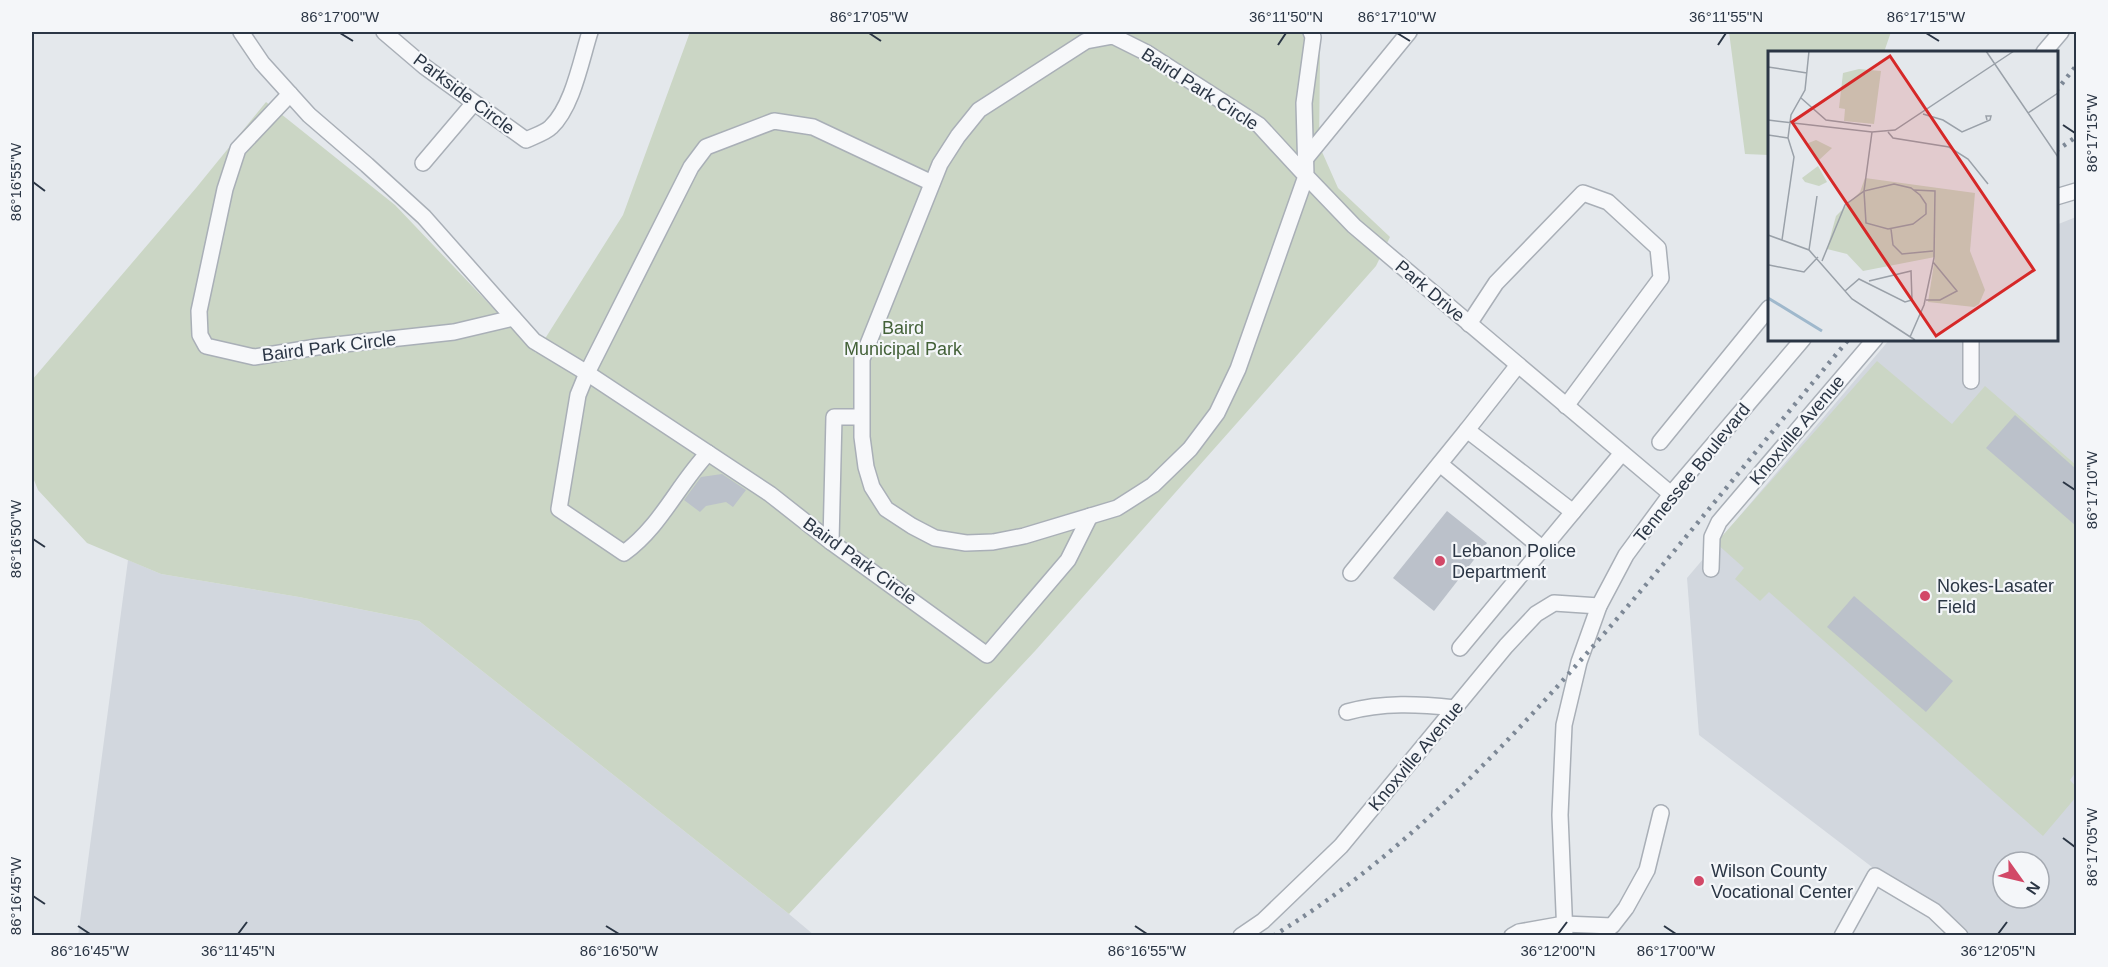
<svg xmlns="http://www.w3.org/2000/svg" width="2108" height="967" viewBox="0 0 2108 967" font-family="Arial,sans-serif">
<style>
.built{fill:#d2d7de;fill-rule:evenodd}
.green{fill:#cbd6c5}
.building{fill:#bbc1ca}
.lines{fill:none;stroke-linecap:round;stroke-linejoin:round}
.minor-casing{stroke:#a9afb7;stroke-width:18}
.minor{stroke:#f7f8fa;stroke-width:15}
.rail{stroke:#7d8896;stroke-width:4.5;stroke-dasharray:3 6;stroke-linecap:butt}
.ticks{fill:none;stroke:#2b3645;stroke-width:2}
.poi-dot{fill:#d24867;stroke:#f4f6f9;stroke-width:2}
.labels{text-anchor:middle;stroke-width:4.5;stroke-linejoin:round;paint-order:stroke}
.street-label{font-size:18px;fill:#2b3645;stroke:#f4f6f9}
.park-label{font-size:18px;fill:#436138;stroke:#f4f6f9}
.poi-label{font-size:18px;fill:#2b3645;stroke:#f4f6f9;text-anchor:start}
.inset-river{fill:none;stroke:#9fb8cc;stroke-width:3}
.inset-road{fill:none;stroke:#9aa1a9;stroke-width:1.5}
.view{fill:#d62828;fill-opacity:0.15;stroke:#d62828;stroke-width:3}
.inset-edge{fill:none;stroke:#2b3645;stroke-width:3}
.neatline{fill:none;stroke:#2b3645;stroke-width:2}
.ticks-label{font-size:15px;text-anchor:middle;fill:#2b3645}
</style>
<rect width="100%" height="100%" fill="#e4e8ec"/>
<g class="built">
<path d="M2076,217V935H1961L1699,735L1687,578L1890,339H2056V225ZM2003,862H2039V898H2003Z"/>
<polygon points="128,560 161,574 299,597 419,621 789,914 814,935 78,936"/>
</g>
<g class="green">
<polygon points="690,32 1317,32 1320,58 1319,145 1338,188 1390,237 1376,266 1035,651 789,914 419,621 299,597 161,574 87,543 38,490 32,475 32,380 196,188 266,102 395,205 536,353 623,215"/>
<polygon points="1729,32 1891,32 1884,52 1769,52 1769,155 1745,154"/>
<polygon points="1877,361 1952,424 1985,386 2076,465 2076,772 2070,780 2076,787 2076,797 2043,836 1769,592 1760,601 1735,579 1744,568 1716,543"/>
</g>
<g class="building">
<polygon points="2015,415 2076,469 2076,526 1986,448"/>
<polygon points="722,474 746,490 733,507 726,502 706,506 700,512 684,500 701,477"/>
<polygon points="1447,511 1487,543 1434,611 1393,578"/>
<polygon points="1854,596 1953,681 1926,712 1827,627"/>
</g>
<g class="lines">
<defs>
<g id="minor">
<polyline points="241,32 262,63 309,115 367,165 424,217 534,341 587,373 770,494 831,542 987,655 1068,560 1090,516"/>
<path d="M384,32L425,67L526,140C534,136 545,133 551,127C573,106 581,60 590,32"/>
<polyline points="1311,32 1313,37 1304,103 1306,176 1354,226 1671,494"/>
<polygon points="1113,36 1147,53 1259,125 1306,176 1238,369 1217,413 1190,449 1153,485 1117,508 1024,536 993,542 966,543 935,538 912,526 886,509 872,487 866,467 862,437 862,359 940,164 958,136 979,110 1086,41"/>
<polyline points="2044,52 2061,32"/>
<polyline points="290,94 238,149 225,189 199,311 200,335 206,346 254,357 317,347 454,332 513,318"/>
<polyline points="1306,158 1409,32"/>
<polyline points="423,163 473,104"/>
<polyline points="2056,197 2076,191"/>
<polyline points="1469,324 1496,283 1583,193 1608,202 1658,248 1661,278 1566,406"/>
<polyline points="1518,365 1467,430 1573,512"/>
<polyline points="1971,381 1971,339"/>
<polyline points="1660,442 1769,308"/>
<path d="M708,453C677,486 661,526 624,553L559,509L578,395L587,373L691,167L706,147L774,121L813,127L932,183"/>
<polyline points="1440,464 1543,549"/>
<polyline points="831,542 834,417 861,417"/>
<polyline points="1711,569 1712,537 1719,522 1875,339"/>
<polyline points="1351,573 1467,430"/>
<polyline points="1460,648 1622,453"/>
<path d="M1347,712C1383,702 1419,704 1455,708"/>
<polyline points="1241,936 1263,921 1341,846 1506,646 1536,614 1554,603 1599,606"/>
<polyline points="1512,936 1519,932 1564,924 1612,926 1626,908 1647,870 1661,813"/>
<polyline points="1565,936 1560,815 1564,725 1579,662 1599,606 1626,555 1671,494 1803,339"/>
<polyline points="1842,936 1875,876 1934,911 1960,936"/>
</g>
</defs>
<use href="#minor" class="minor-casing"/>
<use href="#minor" class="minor"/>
<g class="rail">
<polyline points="2056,91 2076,66"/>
<polyline points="2056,151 2076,137"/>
<path d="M1273,936C1401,858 1505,747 1603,635C1687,538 1767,437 1849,339"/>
</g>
</g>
<path class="ticks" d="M340,33L353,41M869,33L881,41M1397,33L1410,41M1926,33L1939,41M1278,45L1286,33M1718,45L1726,33M2063,125L2075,133M33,182L45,191M2063,482L2075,490M33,539L45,547M2063,838L2075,847M33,896L45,904M78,926L90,934M606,926L619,934M1135,926L1147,934M1664,926L1676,934M238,934L247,922M1558,934L1567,922M1998,934L2007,922"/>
<g class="poi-dot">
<circle cx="1440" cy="561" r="6"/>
<circle cx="1925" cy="596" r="6"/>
<circle cx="1699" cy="881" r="6"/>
</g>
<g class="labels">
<g class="street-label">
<text transform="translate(1200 89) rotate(33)" y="6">Baird Park Circle</text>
<text transform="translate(464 94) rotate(37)" y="6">Parkside Circle</text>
<text transform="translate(1430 291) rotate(40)" y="6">Park Drive</text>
<text transform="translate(329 347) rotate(-7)" y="6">Baird Park Circle</text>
<text transform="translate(1797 430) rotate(-50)" y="6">Knoxville Avenue</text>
<text transform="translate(1692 473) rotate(-51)" y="6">Tennessee Boulevard</text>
<text transform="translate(860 561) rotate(36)" y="6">Baird Park Circle</text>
<text transform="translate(1416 756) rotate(-50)" y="6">Knoxville Avenue</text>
</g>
<g class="park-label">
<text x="903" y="334">Baird<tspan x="903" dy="21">Municipal Park</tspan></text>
</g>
<g class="poi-label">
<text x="1452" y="557">Lebanon Police<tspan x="1452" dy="21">Department</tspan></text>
<text x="1937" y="592">Nokes-Lasater<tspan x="1937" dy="21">Field</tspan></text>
<text x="1711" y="877">Wilson County<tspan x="1711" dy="21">Vocational Center</tspan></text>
</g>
</g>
<g transform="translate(1768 51)">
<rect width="290" height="290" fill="#e4e8ec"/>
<path d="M91,18L113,20L106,73L76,70L77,58L71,57L75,22ZM48,89L64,97L51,109L38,93ZM50,115L59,131L51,135L37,131L34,127ZM97,127L207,142L202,200L217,239L211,253L206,256L160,251L167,206L95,220L79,203L59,198L68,165L92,141Z" fill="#cbd6c5"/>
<path class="inset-river" d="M0,247L54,280"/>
<path class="inset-road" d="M218,0L290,106M0,16L39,22M33,47L58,69L103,75M260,62L290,42M155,63L175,69L194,81L222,69L223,65H218L219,69M0,69L104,81L127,79L246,0M120,81L125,87L181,96L200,108L220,133M0,84L20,87M126,133L143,137L152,144L158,153V163L145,173L120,178L98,172L96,140ZM123,178L125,194L134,203L165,200M0,184L41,199L84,248L147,289M14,189L26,106L20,87L23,64L37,39L41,0M41,199L49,145M54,210L77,154L96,140L104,81M1,214L36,221L50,206M77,240L91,228L137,251L144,249L143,220L101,230M158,249H172L189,240L165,211M142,286L156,254L166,207L167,140L146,139"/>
<path class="view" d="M122,5L266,219L168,285L24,71Z"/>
<rect width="290" height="290" class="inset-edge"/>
</g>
<rect width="2108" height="967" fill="none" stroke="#f4f6f9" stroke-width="66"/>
<g transform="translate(2021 880) rotate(124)"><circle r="28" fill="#f4f6f9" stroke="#a4a9b1" stroke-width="1.5"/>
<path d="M0-4.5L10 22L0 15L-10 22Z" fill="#d24867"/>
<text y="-9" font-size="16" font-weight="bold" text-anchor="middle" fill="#2b3645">N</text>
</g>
<rect x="33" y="33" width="2042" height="901" class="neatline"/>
<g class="ticks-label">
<text x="340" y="22">86°17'00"W</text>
<text x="869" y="22">86°17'05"W</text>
<text x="1286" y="22">36°11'50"N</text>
<text x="1397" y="22">86°17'10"W</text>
<text x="1726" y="22">36°11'55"N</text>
<text x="1926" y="22">86°17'15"W</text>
<text transform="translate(2092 133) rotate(-90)" y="5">86°17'15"W</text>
<text transform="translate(16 182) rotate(-90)" y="5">86°16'55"W</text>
<text transform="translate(2092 490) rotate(-90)" y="5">86°17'10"W</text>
<text transform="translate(16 539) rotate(-90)" y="5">86°16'50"W</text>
<text transform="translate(2092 847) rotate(-90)" y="5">86°17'05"W</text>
<text transform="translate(16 896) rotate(-90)" y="5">86°16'45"W</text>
<text x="90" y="956">86°16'45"W</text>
<text x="238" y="956">36°11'45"N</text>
<text x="619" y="956">86°16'50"W</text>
<text x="1147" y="956">86°16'55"W</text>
<text x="1558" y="956">36°12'00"N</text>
<text x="1676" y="956">86°17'00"W</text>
<text x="1998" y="956">36°12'05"N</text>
</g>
</svg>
